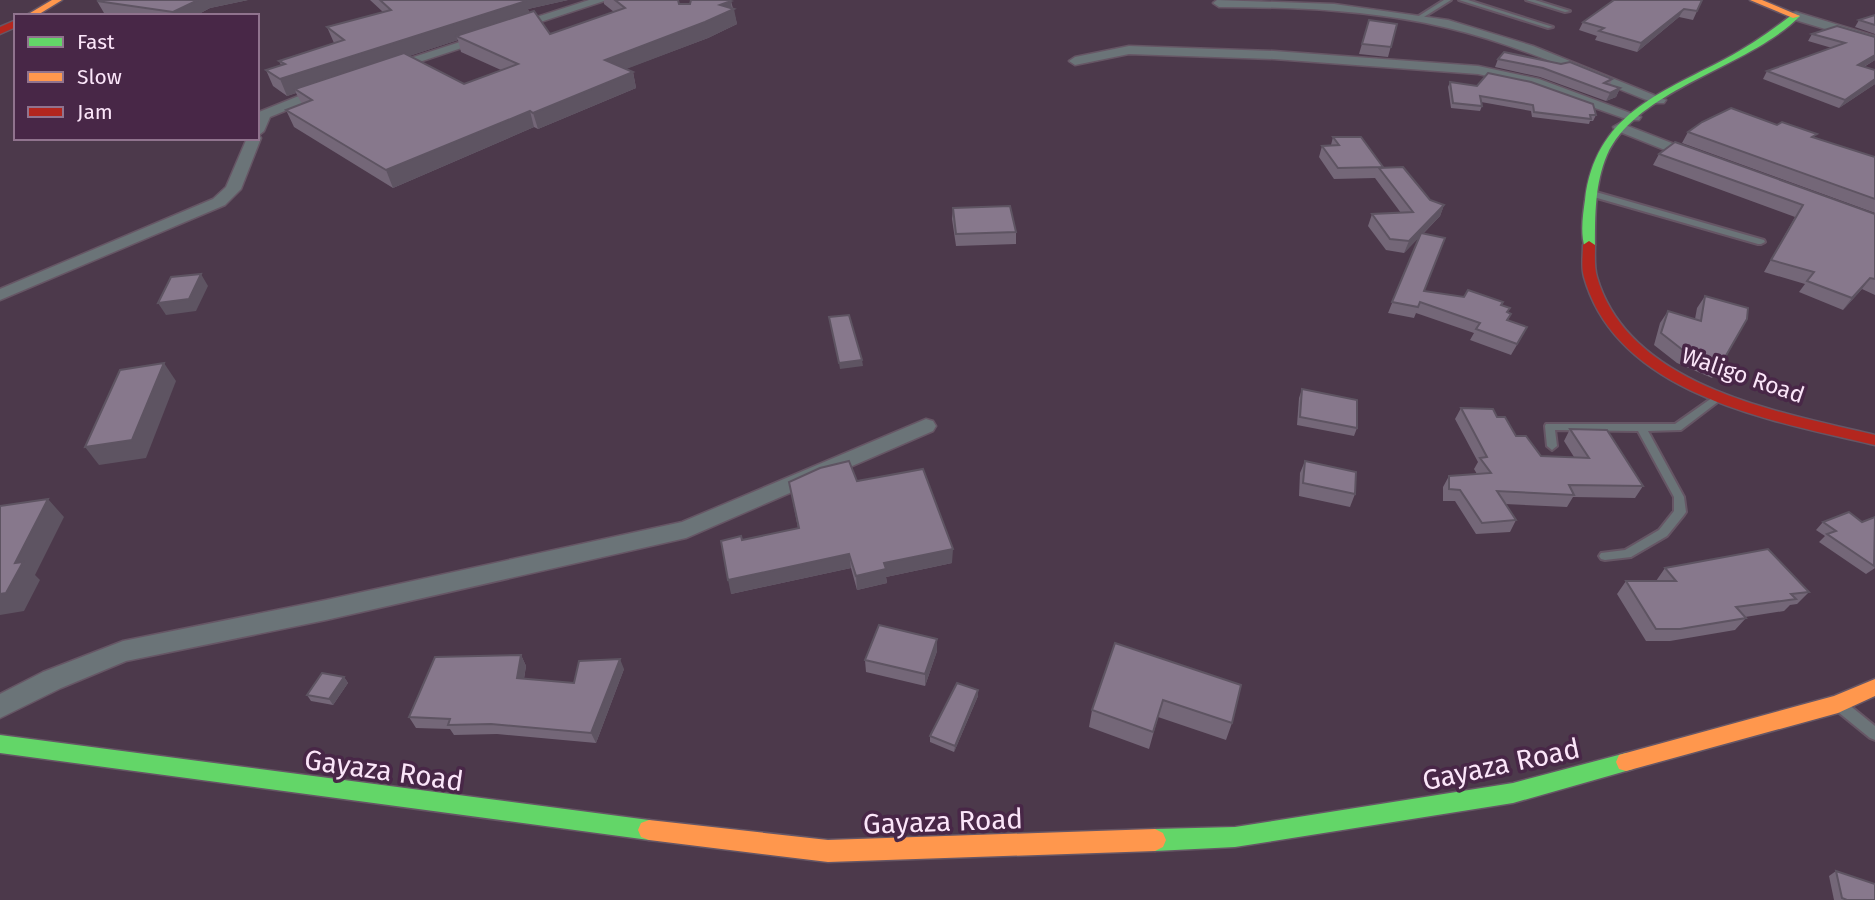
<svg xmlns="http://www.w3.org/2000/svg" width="1875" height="900" viewBox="0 0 1875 900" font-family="'Fira Sans',sans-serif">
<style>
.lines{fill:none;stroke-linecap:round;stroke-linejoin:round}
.lane-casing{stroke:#665665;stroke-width:4}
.street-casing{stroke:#665665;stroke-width:3}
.fast-casing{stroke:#665665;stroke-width:3}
.slow-casing{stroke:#665665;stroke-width:3}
.jam-casing{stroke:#665665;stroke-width:3}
.lane{fill:#6b7478;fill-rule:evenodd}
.street{fill:#6b7478;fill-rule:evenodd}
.fast{fill:#63d668;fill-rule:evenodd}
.slow{fill:#ff974d;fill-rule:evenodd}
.jam{fill:#b3261e;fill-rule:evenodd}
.wall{fill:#746778;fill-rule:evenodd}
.shaded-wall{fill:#5e5462}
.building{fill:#87788c;stroke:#5e5462;stroke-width:2}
.labels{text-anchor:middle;stroke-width:7;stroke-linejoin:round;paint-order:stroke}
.street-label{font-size:23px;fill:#fbe5f9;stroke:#482747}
.near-street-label{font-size:28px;fill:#fbe5f9;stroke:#482747}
</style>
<rect width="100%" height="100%" fill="#4c394b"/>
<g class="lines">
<defs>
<g id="lane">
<polygon points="1444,0 1451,0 1419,20 1414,19"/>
<polygon points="1459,0 1468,0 1553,27 1548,28"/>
<polygon points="1526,0 1535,0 1570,11 1565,12"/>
<polygon points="1590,192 1596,192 1764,240 1765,242 1761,244 1758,244 1590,196"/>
<polygon points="1719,393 1724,396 1723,398 1681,430 1648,431 1684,497 1686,512 1684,515 1667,536 1631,557 1605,560 1601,559 1599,556 1601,553 1625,550 1659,530 1674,511 1674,497 1638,431 1555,430 1557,446 1552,450 1547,446 1545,426 1546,424 1675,424"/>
<polygon points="1843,702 1848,704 1875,726 1875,740 1870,738 1838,712 1836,708 1838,704"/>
</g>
<g id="street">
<polygon points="589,0 607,0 395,70 390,71 383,67"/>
<path d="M1217,0L1334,4L1448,20L1533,46L1666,100L1664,103H1654C1586,76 1519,45 1448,28C1373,10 1295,7 1219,7L1213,3Z"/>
<polygon points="1796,12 1875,36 1875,44 1792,19 1792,13"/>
<polygon points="1129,46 1274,51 1478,66 1539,79 1641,117 1639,120 1629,120 1530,85 1478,74 1274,59 1129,54 1075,65 1069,61 1075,57"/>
<polygon points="326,85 333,89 331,92 270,117 264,131 259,135 261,138 241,189 225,205 0,300 0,289 213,199 226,187 247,138 257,138 259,112"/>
<polygon points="1620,123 1700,154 1702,157 1700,160 1690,160 1615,130 1613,127"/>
<polygon points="926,419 933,421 936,426 933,431 686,538 326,620 126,661 61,688 0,718 0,694 43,672 123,641 326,600 682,522"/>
</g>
<g id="fast">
<path d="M1793,14L1800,16C1749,68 1637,88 1607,155C1595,183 1595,215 1595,245L1589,249L1585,248C1580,234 1583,214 1585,200C1595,115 1659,94 1725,59C1750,46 1771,31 1793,14Z"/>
<polygon points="0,735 649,820 657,823 660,830 657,837 649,840 0,753"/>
<polygon points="1626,753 1633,755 1636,762 1633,769 1513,803 1235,847 1155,851 1147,847 1144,840 1147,833 1155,829 1235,827 1513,783"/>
</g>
<g id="slow">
<polygon points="52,0 62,0 36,16 25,16"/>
<polygon points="1750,0 1762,0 1800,16 1793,18"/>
<polygon points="1875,679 1875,696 1838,713 1626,771 1619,769 1616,762 1619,755 1626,753 1834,696"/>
<polygon points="649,820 828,840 1155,829 1163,833 1166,840 1163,847 1155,851 828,862 649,840 641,837 638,830 641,823"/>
</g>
<g id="jam">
<polygon points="16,20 16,27 0,34 0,27"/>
<path d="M1589,241L1595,245C1595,255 1594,267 1597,277C1629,387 1779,412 1875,435V445C1773,421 1617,395 1584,277C1581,267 1583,255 1583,245Z"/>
</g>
</defs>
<use href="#lane" class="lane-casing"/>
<use href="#street" class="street-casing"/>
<use href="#fast" class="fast-casing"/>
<use href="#slow" class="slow-casing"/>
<use href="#jam" class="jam-casing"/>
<use href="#lane" class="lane"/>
<use href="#street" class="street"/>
<use href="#fast" class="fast"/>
<use href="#slow" class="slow"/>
<use href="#jam" class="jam"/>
</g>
<g class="wall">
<polygon points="100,0 248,0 210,8 195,16 123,16 104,13 97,1"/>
<path d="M370,0H568L528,9L529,12L550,34L614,12L604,4V0H678L679,4L731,1L737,24L708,38L625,69L633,72L636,88L538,129L534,127L393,188L294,127L286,110L302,104L296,93L287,96L273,86L266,70L281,65L279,61L334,43L327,27L383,12ZM458,40L461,52L501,70L464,84L409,56Z"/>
<polygon points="1702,0 1693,20 1679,17 1637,52 1595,40 1597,36 1579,30 1583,22"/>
<polygon points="1875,15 1875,34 1855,27 1859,20"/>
<polygon points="1369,20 1397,24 1388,57 1359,54"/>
<polygon points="1812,34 1875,37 1875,60 1864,67 1875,70 1875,84 1839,108 1763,79 1767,71 1832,48 1808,41"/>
<polygon points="1498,59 1612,79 1610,85 1620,88 1616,97 1606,101 1540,77 1495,67"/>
<polygon points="1450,82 1596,115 1593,121 1590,121 1589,124 1532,117 1531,111 1481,102 1482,106 1480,111 1451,108 1448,87"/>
<polygon points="1688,132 1814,138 1875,157 1875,213 1682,143"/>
<polygon points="1333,137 1383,168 1430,200 1444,205 1440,216 1423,234 1424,291 1502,305 1508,312 1511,314 1508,320 1521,338 1511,355 1470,340 1474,333 1416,313 1414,318 1388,313 1419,237 1404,253 1386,250 1368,226 1372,214 1401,213 1375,178 1334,179 1319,157 1322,146 1331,145"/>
<polygon points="1659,154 1875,214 1875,295 1862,289 1843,310 1799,292 1805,284 1764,272 1795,217 1653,165"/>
<polygon points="953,208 1016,232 1016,244 956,246 952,219"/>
<polygon points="1705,296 1720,366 1712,378 1677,363 1654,345 1660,323 1668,311 1695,319 1697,308"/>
<polygon points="1302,389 1357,428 1354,436 1297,425 1299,398"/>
<polygon points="1461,408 1497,417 1516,436 1541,456 1574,457 1564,441 1570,429 1643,486 1635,498 1573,497 1567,507 1505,504 1516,520 1510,532 1476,534 1455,501 1443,501 1443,487 1449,476 1477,474 1474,469 1478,462 1455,419"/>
<polygon points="1305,461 1355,494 1350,507 1299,496 1300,473"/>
<polygon points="857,481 952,563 886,577 887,583 857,590 851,568 731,594 742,540 798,528 789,482"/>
<polygon points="1849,512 1875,568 1866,574 1819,542 1825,536 1816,530 1823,522"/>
<polygon points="1665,568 1809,592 1797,604 1790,605 1784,611 1745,617 1746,618 1735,630 1670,641 1646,641 1617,594 1626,581 1656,581"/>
<polygon points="1115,643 1232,723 1226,740 1158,717 1149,749 1089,727 1092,710"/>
<polygon points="937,651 925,686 866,672 865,660"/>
<polygon points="521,655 526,666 524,679 574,683 624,669 596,743 497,734 454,735 450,729 416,728 409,717"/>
<polygon points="344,677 348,683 333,705 311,701 307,695"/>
<polygon points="978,690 978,696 954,752 930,742 930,736"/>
<polygon points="1836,871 1875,900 1834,900 1829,876"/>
</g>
<g class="shaded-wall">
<polygon points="198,0 248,0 210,8 195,16 175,16 173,12"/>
<polygon points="523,0 568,0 528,9 530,16 456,36 458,40 299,92 295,89 296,93 287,96 280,79"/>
<polygon points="731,1 732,10 734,9 737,24 708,38 608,76 605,60 720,5"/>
<polygon points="1684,9 1679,17 1637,52 1641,43"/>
<polygon points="1875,55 1875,60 1853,73 1858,65"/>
<polygon points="633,72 636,88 538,129 533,113"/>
<polygon points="1875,79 1875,84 1839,108 1845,100"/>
<polygon points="1620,88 1616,97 1606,101 1610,93"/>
<polygon points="530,111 534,127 393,188 386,170"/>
<polygon points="1444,205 1440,216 1404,253 1409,241"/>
<polygon points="201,274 208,286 196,311 166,315 158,303"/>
<polygon points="1870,278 1862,289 1843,310 1852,298"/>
<polygon points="862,360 863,366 840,369 839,363"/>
<polygon points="164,363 176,381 146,458 99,465 85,447"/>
<polygon points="48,499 64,517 35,575 40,580 24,611 0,615 0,594 15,563"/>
<polygon points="953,549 952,563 886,577 887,583 857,590 856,576 884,563"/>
<polygon points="849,554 851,568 731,594 728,580"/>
<polygon points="937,639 937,651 925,686 925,674"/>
<polygon points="521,655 526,666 522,689 517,678"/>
<polygon points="620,659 624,669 596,743 591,733"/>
<polygon points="344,677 348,683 333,705 329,699"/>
<polygon points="978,690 978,696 954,752 955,746"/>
</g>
<g class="building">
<polygon points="100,0 198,0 173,12 97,1"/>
<polygon points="380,0 525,0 526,1 280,79 266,70 285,64 279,61 344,40 327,27 391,10"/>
<polygon points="615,0 678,0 679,4 690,4 691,0 728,0 731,1 720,5 734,9 705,22 605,60 633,72 533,113 530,111 386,170 286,110 312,100 295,89 404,53 464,84 518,64 456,36 534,11 550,34 625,8"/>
<polygon points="1614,0 1702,0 1697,11 1684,9 1641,43 1599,31 1604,28 1583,22"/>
<polygon points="1875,15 1875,25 1859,20"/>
<polygon points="1369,20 1397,24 1391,47 1362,44"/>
<polygon points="1837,26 1875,37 1875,55 1858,65 1875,70 1875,79 1845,100 1767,71 1845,43 1812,34"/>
<polygon points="1504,52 1561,64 1570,62 1612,79 1604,83 1620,88 1610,93 1543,68 1498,59"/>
<polygon points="1488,73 1531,82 1593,104 1596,115 1590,115 1591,119 1534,112 1533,105 1480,96 1482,106 1453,103 1450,82 1477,86"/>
<polygon points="1731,108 1777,125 1782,122 1817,134 1812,137 1875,157 1875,199 1688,132 1702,122"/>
<polygon points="1333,137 1361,137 1383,167 1338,168 1322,146 1339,145"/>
<polygon points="1675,142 1875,214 1875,279 1870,278 1852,298 1807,281 1814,272 1771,260 1803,205 1659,154"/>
<polygon points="1403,167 1430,200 1444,205 1409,241 1390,239 1372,214 1413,212 1379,168"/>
<polygon points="1010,206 1016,232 956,234 953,208"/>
<polygon points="1421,233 1445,238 1424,291 1464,297 1468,290 1503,302 1501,305 1510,308 1507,312 1511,314 1507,320 1527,327 1517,344 1476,329 1480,323 1420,302 1418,307 1392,302"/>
<polygon points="201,274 189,299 158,303 171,277"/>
<polygon points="1705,296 1748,308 1747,319 1720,366 1684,351 1661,333 1668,311 1701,321"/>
<polygon points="849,315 862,360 839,363 829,317"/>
<polygon points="164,363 132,440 85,447 120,370"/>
<polygon points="1302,389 1357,400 1357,428 1300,417"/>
<polygon points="1461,408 1493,409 1497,417 1505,417 1516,436 1526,436 1541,456 1589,458 1570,429 1607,430 1643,486 1569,485 1574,495 1497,491 1516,520 1482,523 1460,490 1449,489 1449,476 1491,473 1480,458 1487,457"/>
<polygon points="849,461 857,481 923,469 953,549 884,563 886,569 856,576 849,554 728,580 721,541 741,536 742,540 799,528 789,482 820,468"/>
<polygon points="1305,461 1356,472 1355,494 1303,483"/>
<polygon points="48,499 15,563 23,562 6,593 0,594 0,506"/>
<polygon points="1849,512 1862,522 1875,517 1874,566 1827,534 1836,531 1823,522"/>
<polygon points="1768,549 1809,592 1791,594 1796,599 1736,607 1746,618 1680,629 1656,629 1626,581 1676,581 1665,568"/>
<polygon points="879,625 937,639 925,674 865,660"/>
<polygon points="1115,643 1241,685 1232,723 1163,700 1153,732 1092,710"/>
<polygon points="521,655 517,678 574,683 579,661 620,659 591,733 491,724 448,725 450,719 409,717 435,657"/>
<polygon points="322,673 344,677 329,699 307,695"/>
<polygon points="957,683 978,690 955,746 930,736"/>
<polygon points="1836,871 1875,884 1875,900 1847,900 1842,898"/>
</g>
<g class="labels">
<g class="street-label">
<text transform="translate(1743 375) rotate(19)" y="8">Waligo Road</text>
</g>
<g class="near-street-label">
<text transform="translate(1501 764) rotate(-12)" y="10">Gayaza Road</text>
<text transform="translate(384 770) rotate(8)" y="10">Gayaza Road</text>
<text transform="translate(943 821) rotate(-2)" y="10">Gayaza Road</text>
</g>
</g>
<rect x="14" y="14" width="245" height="126" fill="#482747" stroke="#90738e" stroke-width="2"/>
<rect x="28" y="37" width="35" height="10" fill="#63d668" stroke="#90738e" stroke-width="2"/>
<text x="77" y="49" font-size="21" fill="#fbe5f9">Fast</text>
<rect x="28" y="72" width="35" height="10" fill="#ff974d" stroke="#90738e" stroke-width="2"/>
<text x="77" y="84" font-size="21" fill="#fbe5f9">Slow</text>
<rect x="28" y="107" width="35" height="10" fill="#b3261e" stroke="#90738e" stroke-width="2"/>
<text x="77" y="119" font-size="21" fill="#fbe5f9">Jam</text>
</svg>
